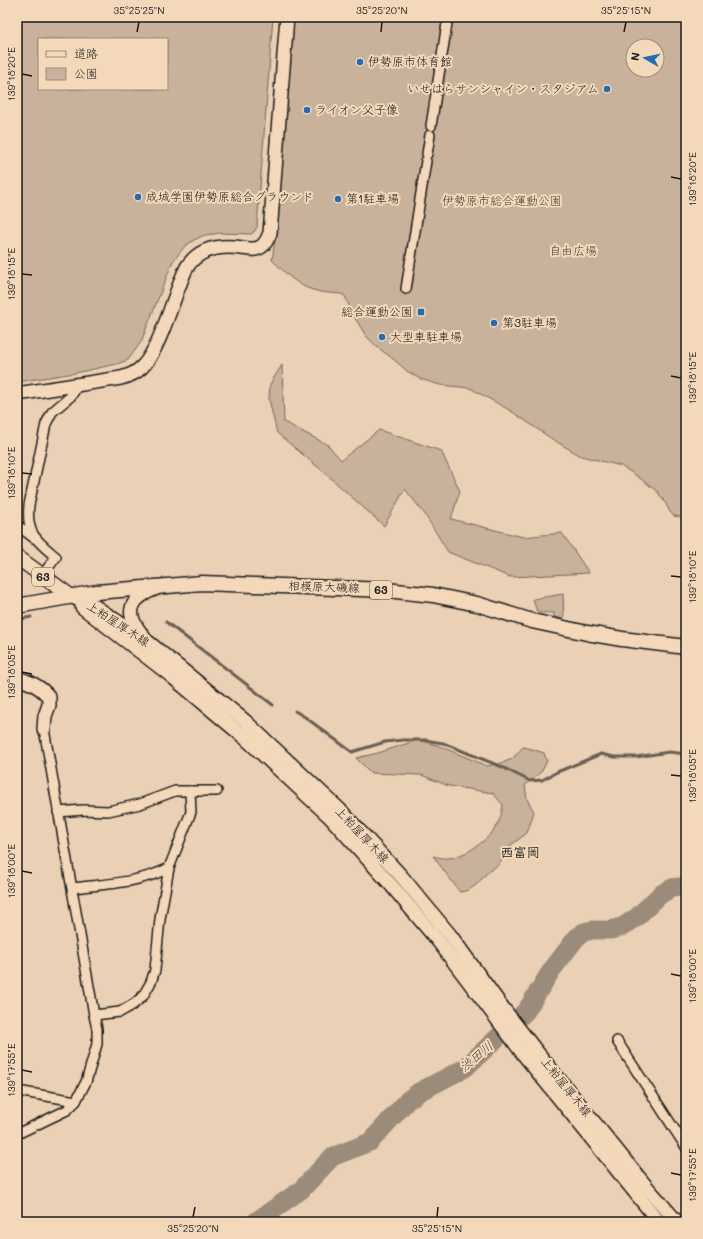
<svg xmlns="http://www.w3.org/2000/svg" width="703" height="1239" viewBox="0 0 703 1239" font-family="Mali,'Klee One',sans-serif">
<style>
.green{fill:#c8b29b;stroke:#72675c;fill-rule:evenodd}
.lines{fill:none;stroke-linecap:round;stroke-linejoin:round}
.stream{stroke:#685f54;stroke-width:3}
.river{stroke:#9b8b7a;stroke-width:19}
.street-casing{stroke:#1c1c1c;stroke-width:12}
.secondary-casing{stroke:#1c1c1c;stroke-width:16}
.primary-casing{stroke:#1c1c1c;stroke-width:17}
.street{stroke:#f3d8ba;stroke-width:9}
.secondary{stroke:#f3d8ba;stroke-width:13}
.primary{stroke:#f3d8ba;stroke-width:14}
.ticks{fill:none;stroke:#1c1c1c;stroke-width:1.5}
.poi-dot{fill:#1f6fb2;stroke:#f3d8ba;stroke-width:1.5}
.labels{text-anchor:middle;stroke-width:4;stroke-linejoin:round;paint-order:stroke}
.shield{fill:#f3d8ba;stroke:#5c544b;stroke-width:1}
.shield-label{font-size:11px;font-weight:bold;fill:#1c1c1c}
.poi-label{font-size:12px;fill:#1c1c1c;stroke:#f3d8ba;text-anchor:start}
.park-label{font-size:12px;fill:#47423c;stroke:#f3d8ba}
.street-label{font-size:12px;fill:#1c1c1c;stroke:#f3d8ba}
.neighbourhood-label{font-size:13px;font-weight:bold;fill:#1c1c1c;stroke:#f3d8ba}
.water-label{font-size:13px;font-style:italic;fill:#4f4842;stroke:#f3d8ba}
.neatline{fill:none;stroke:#1c1c1c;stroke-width:1.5}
.ticks-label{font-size:10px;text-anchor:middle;fill:#1c1c1c}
</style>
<rect width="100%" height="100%" fill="#ead0b4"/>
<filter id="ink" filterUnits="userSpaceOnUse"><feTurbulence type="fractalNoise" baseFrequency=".025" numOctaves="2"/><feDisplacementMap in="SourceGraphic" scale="8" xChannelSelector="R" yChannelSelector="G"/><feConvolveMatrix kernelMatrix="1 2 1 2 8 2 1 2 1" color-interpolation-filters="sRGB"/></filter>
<g filter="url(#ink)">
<g class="green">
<path d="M17,17H273L257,227L254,232L251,234L220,233L205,235L194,240L185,246L173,261L141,342L128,360L117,364L75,373L17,382ZM39,39H167V89H39Z"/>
<path d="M293,17H686V518L674,516L670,512L666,504L657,491L637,476L621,466L581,456L552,439L511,411L470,388L440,385L420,379L407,371L392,358L377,347L366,336L352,313L345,296L341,294C332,293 321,293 313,290C297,286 284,271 272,260L275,240ZM633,46H657V70H633Z"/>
<polygon points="282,365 284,422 328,445 341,460 379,430 441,451 460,491 451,519 523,537 562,533 589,573 510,577 448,552 424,513 405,489 384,526 325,473 277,433 269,400 270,384"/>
<path d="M563,594L564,619L554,617V613C548,612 543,614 537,612L533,599Z"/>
<path d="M418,740L437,745L487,766L502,763L512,759L523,747L532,749L544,753L547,761L541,772L525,785L527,799L534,812L527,833L511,845L498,865L488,872L477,884L469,890L460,892L433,856C438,857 444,859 448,858C465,857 491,839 498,823C501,818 502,811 503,805L493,793L449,786L421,775L371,773L356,758L378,753Z"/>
</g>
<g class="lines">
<g class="stream">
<polyline points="17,620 31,617"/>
<polyline points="166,622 273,705"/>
<polyline points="295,711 305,717 352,752 385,742 403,740 425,740 443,743 502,767 530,781 542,780 557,772 601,754 614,757 636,757 669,752 686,754"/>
</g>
<polyline class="river" points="255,1222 301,1190 332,1157 370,1142 408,1100 419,1092 465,1068 526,1011 551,971 577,937 584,932 593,930 611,930 624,926 637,917 661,894 672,888 679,887 686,888"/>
<defs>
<g id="street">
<polyline points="431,126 448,17"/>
<polyline points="427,154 430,135"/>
<polyline points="406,289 426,161"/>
<polyline points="17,525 34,538"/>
<path d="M42,576L56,557C36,540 26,534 29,505L46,424L52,412L71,396L78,385"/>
<polyline points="58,812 83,810 108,811 140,804 175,791 217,791"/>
<path d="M73,888C105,884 140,883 169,868L191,812L190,791"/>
<polyline points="94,1015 120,1012 134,1004 143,996 151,982 155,970 160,919 169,868"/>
<polyline points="617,1041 686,1147"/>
<polyline points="17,1091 76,1101"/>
<polyline points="17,1134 67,1110 76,1101 86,1082 97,1044 97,1029 94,1015 44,729"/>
</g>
<g id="secondary">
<path d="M17,394L121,378C129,376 136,373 142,367C157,353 171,307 179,286C182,279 184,271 189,264C202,247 222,245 242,248C249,249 256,251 262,246C266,243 268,238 270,233L287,17"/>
<polyline points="70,596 94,606 148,642 245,721 340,810 402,877 450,935 502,1007 533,1047 645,1185 677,1222"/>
<polyline points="82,607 169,674 244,737 330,817 392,886 439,942 524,1055 659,1222"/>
<path d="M143,636C123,612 130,598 157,588"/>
<path d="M17,678C30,682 40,686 49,697V705L45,716L44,729"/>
</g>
<g id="primary">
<polyline points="17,557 70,596"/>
<polyline points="17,606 97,592 202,583 387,590 433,595 477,604 532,621 587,633 622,639 686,647"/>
</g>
</defs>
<use href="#street" class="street-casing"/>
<use href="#secondary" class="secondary-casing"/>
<use href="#primary" class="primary-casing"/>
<use href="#street" class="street"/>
<use href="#secondary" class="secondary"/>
<use href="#primary" class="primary"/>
</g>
</g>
<path class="ticks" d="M137,32L139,22M381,32L382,22M624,32L626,22M22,74L32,76M671,177L681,179M22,274L32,275M671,376L681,378M22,473L32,474M671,576L681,577M22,672L32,674M671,775L681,776M22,871L32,873M671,974L681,976M22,1070L32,1072M671,1173L681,1175M193,1217L195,1207M437,1217L438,1207"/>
<g class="poi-dot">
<circle cx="360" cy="62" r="4"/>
<circle cx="607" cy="89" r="4"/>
<circle cx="307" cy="110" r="4"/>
<circle cx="138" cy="197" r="4"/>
<circle cx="338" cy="199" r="4"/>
<rect x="417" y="308" width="8" height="8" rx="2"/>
<circle cx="494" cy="323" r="4"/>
<circle cx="382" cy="337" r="4"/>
</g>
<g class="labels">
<g class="shield">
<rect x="32" y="568" width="22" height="18" rx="3"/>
<rect x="370" y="581" width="22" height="18" rx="3"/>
</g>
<g class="shield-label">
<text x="43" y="581">63</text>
<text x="381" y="594">63</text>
</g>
<g class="poi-label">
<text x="368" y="66">伊勢原市体育館</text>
<text x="599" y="93" text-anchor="end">いせはらサンシャイン・スタジアム</text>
<text x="315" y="114">ライオン父子像</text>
<text x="146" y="201">成城学園伊勢原総合グラウンド</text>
<text x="346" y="203">第1駐車場</text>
<text x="413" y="316" text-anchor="end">総合運動公園</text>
<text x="502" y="327">第3駐車場</text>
<text x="390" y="341">大型車駐車場</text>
</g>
<g class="park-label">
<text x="502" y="205">伊勢原市総合運動公園</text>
<text x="573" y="255">自由広場</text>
</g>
<g class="street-label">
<text transform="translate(324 587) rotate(2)" y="4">相模原大磯線</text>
<text transform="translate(118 624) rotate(33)" y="4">上粕屋厚木線</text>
<text transform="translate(362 835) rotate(47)" y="4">上粕屋厚木線</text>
<text transform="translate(566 1087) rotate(51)" y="4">上粕屋厚木線</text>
</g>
<g class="neighbourhood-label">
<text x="520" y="857">西富岡</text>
</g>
<g class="water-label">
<text transform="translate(476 1056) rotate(-40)" y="5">渋田川</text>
</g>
</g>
<rect width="703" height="1239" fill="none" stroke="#f3d8ba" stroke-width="44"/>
<rect x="38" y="38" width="130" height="52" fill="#f3d8ba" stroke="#9d8d7b"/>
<rect x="46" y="51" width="20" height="6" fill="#f3d8ba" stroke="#9d8d7b"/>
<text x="74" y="58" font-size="12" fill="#1c1c1c">道路</text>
<rect x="46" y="68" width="20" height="12" fill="#c8b29b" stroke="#9d8d7b"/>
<text x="74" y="78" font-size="12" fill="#1c1c1c">公園</text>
<g transform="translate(645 58) rotate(279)"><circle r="19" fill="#f3d8ba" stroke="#9d8d7b"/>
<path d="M0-3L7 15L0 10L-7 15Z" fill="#1f6fb2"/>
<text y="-6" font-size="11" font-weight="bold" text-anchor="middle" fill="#1c1c1c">N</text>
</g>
<rect x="22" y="22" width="659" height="1195" class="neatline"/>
<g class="ticks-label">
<text x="139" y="14">35°25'25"N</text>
<text x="382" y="14">35°25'20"N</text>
<text x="626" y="14">35°25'15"N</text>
<text transform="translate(11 74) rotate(-90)" y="4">139°18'20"E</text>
<text transform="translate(692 179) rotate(-90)" y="4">139°18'20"E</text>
<text transform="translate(11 274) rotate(-90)" y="4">139°18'15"E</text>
<text transform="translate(692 378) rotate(-90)" y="4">139°18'15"E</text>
<text transform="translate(11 473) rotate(-90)" y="4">139°18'10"E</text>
<text transform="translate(692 577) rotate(-90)" y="4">139°18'10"E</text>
<text transform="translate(11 672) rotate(-90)" y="4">139°18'05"E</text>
<text transform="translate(692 776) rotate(-90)" y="4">139°18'05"E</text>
<text transform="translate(11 871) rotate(-90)" y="4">139°18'00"E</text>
<text transform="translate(692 976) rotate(-90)" y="4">139°18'00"E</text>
<text transform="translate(11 1070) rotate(-90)" y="4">139°17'55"E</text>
<text transform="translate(692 1175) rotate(-90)" y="4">139°17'55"E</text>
<text x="193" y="1232">35°25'20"N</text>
<text x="437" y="1232">35°25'15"N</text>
</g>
</svg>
